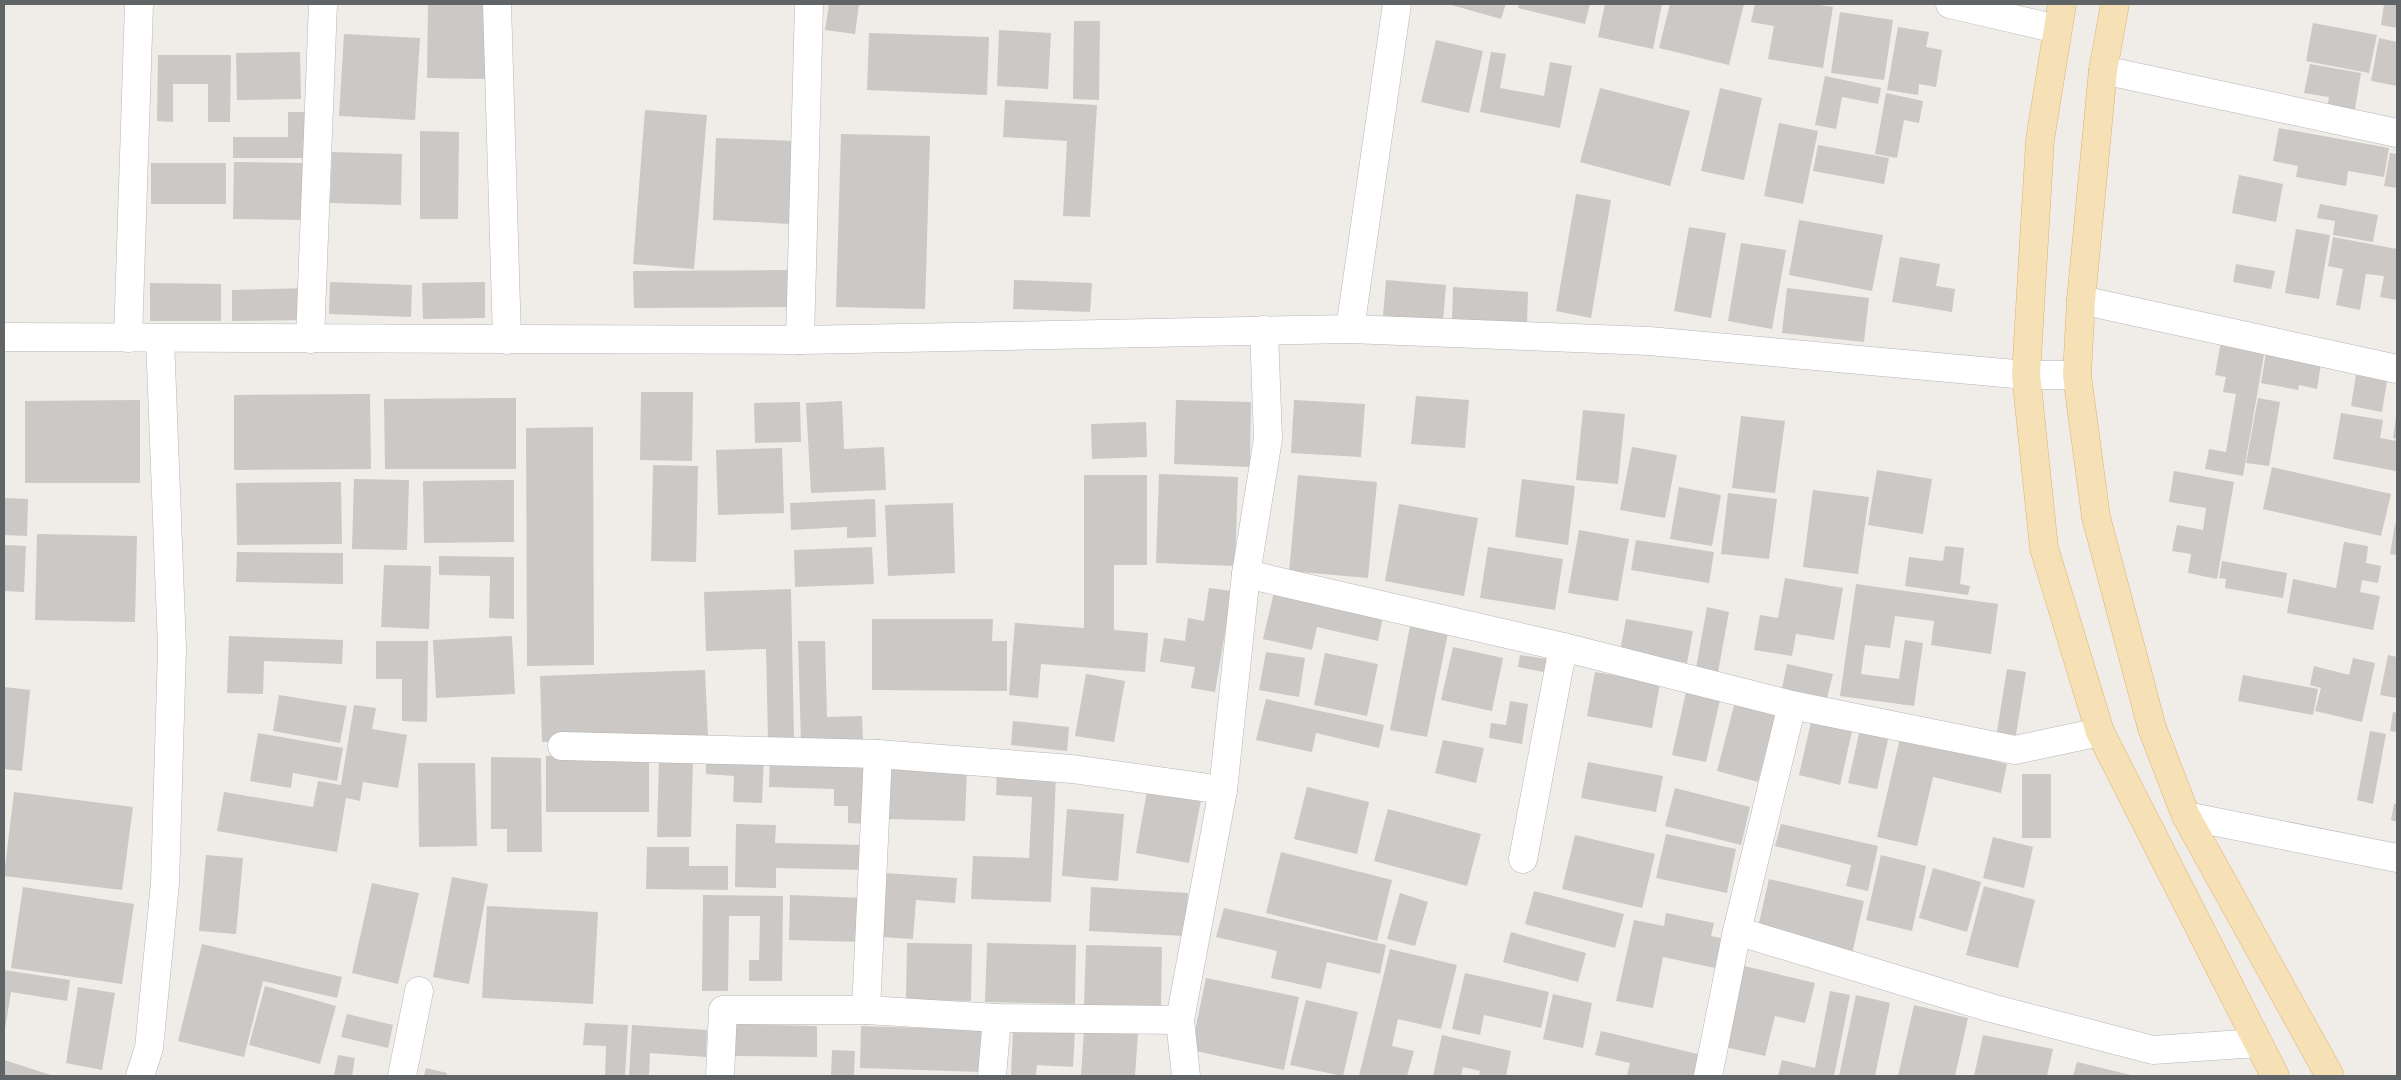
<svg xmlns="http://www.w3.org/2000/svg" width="2401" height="1080" viewBox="0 0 2401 1080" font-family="Lato,sans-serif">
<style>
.building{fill:#cbc8c5}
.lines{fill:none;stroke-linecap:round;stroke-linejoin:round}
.minor-casing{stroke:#b3b6b9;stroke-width:29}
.major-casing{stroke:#e2af6f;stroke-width:29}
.minor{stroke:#fff;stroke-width:28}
.major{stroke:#f6e1b7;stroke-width:28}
</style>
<rect width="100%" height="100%" fill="#f0ede8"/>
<g class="building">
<polygon points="428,4 489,4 488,79 427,78"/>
<polygon points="829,4 859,4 855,34 825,30"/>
<polygon points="1448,4 1506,4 1501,19"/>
<polygon points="1519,4 1590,4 1585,24 1518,8"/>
<polygon points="1605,4 1662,4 1653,49 1598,37"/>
<polygon points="1670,4 1744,4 1729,65 1659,48"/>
<polygon points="1755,4 1813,4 1833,7 1823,68 1768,59 1774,26 1751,22"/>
<polygon points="2384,4 2397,4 2397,28 2381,25"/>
<polygon points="1840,12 1893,20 1884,80 1831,73"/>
<polygon points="1074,21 1100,21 1099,100 1073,99"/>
<polygon points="2313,23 2377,35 2369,73 2306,61"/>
<polygon points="1898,27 1929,32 1926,47 1942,50 1936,87 1919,84 1918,95 1887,90"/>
<polygon points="999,30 1051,33 1048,89 997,86"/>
<polygon points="869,33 989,37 987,95 867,90"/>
<polygon points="344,34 420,38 415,120 339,116"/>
<polygon points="2379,38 2397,42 2397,86 2371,81"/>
<polygon points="1436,40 1483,51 1469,113 1421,102"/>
<polygon points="300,52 301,99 237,100 236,53"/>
<polygon points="1491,52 1506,54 1500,88 1544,96 1550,62 1572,66 1560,128 1480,112"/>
<polygon points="158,55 231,55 230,122 208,122 208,84 173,84 173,122 157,121"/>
<polygon points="2310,64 2361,73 2353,121 2326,116 2329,97 2304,93"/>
<polygon points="1825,76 1881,88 1878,104 1842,97 1836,129 1815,125"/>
<polygon points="1600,88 1690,111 1670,186 1580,162"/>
<polygon points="1720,88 1762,98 1744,180 1701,171"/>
<polygon points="1886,93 1923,101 1919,123 1904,120 1897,158 1875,154"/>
<polygon points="1005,100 1097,105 1090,217 1063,216 1067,141 1003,137"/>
<polygon points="645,110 707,115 694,269 633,264"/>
<polygon points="288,112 316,112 316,158 233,158 233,137 288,137"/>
<polygon points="1779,123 1818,131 1803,204 1764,196"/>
<polygon points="2279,128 2389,148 2384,177 2348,171 2346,186 2296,177 2298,166 2273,161"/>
<polygon points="420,131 459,132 458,219 420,219"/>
<polygon points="841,134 930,136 925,309 836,307"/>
<polygon points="716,138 795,141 791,224 713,220"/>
<polygon points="1818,145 1889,158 1884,184 1813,171"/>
<polygon points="332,152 402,154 401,205 330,203"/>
<polygon points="2390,153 2397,154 2397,188 2384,186"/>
<polygon points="234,162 303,163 303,220 233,219"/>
<rect x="151" y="163" width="75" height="41"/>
<polygon points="2239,175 2283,184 2276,222 2232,213"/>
<polygon points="1576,194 1611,200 1591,318 1556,311"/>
<polygon points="2320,204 2378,215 2373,242 2333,235 2335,221 2317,218"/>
<polygon points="1799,220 1883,235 1872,291 1789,275"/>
<polygon points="1689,227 1726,233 1711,318 1674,311"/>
<polygon points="2296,229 2330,235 2319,299 2285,293"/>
<polygon points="2333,237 2397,249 2397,300 2380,297 2384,276 2366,274 2360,310 2336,305 2343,269 2328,266"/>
<polygon points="1741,243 1786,250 1772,329 1728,321"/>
<polygon points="1900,257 1940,264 1936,286 1955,289 1952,312 1892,302"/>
<polygon points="2236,264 2275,271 2271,289 2233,282"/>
<polygon points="793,270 794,307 634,308 633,271"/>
<polygon points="1014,280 1092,283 1090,312 1013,309"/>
<polygon points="1386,280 1446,285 1443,322 1383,316"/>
<polygon points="330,282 412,285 411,317 329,314"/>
<polygon points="485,282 485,318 423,319 422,283"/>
<polygon points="150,283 221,284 221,321 150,321"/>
<polygon points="1453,287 1528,292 1527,323 1452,319"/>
<polygon points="306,288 306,320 232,321 232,290"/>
<polygon points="1787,288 1869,298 1864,342 1782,333"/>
<polygon points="2221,341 2265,349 2243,476 2205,469 2209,449 2226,452 2236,394 2223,392 2226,377 2215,375"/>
<polygon points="2266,353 2321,363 2317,389 2299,385 2298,390 2261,383"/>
<polygon points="2356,375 2387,381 2382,412 2351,406"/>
<polygon points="641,392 693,392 692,461 640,460"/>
<polygon points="370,394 371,469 234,470 234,395"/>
<polygon points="1416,396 1469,400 1465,448 1411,444"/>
<polygon points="516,398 516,469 385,469 384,399"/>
<polygon points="2258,398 2280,402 2269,466 2246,463"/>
<polygon points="140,400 140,483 25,483 25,401"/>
<polygon points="1176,400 1251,402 1250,467 1174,464"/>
<polygon points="1294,400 1365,404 1361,457 1291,453"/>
<polygon points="842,401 844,449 884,447 886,490 811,493 806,403"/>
<polygon points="800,402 801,442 755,443 754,403"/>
<polygon points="1583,410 1625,414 1618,484 1576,480"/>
<polygon points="2341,413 2383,420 2380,438 2397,441 2396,471 2333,459"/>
<polygon points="1741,416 1785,421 1775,493 1732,488"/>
<polygon points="2396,417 2397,417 2397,439 2393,438"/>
<polygon points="1146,422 1147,457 1092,459 1091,424"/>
<polygon points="593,427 594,665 527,666 526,428"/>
<polygon points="1632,447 1677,455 1665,518 1620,510"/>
<polygon points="782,448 784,513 718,515 716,450"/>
<polygon points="653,465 698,466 696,562 651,561"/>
<polygon points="2272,467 2391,494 2381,536 2263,509"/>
<polygon points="1877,470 1932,479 1923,534 1868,525"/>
<polygon points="2174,471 2234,482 2217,579 2188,573 2191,554 2172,551 2177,525 2203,530 2206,508 2169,502"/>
<polygon points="1159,474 1238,477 1235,566 1156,563"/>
<polygon points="1084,475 1147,475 1147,565 1114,565 1114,630 1148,633 1145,672 1041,664 1038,698 1009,695 1015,623 1084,628"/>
<polygon points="1298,475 1377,482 1368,578 1289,571"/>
<polygon points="354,479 409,480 407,550 352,549"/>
<polygon points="1522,479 1575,486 1568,545 1515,537"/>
<polygon points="514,480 514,542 424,543 423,481"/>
<polygon points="341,482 342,544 237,545 236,483"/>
<polygon points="1679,487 1721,495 1712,546 1670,539"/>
<polygon points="1813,490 1869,497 1858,574 1803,567"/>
<polygon points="1728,493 1777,499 1769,559 1721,554"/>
<polygon points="4,498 28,499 27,536 4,535"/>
<polygon points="875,499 876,537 847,538 847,527 791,530 790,503"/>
<polygon points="953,503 955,573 888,576 885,505"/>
<polygon points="1399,504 1478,518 1464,596 1385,581"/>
<polygon points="2395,524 2397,524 2397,555 2390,554"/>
<polygon points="1579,530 1629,539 1618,601 1568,593"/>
<polygon points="37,534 137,536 135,622 35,620"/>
<polygon points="1636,540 1714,552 1709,583 1631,570"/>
<polygon points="2344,542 2368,546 2366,563 2381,566 2378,583 2362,580 2360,592 2349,590 2380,596 2373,630 2287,613 2293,579 2336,588"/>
<polygon points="5,545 26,546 24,592 4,591"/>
<polygon points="1945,546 1964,548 1960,584 1970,586 1968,595 1905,586 1909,557 1943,561"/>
<polygon points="872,547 874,584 795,587 794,550"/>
<polygon points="1488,547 1563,559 1555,610 1480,598"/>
<polygon points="237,552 343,553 343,584 236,582"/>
<polygon points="439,556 514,557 514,619 489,618 490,576 439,575"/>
<polygon points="2222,561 2287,573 2283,598 2225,588 2226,579 2219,578"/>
<polygon points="384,565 431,566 429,629 381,627"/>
<polygon points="1785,578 1843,588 1834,640 1796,634 1792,656 1754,650 1760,615 1778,618"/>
<polygon points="1856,584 1998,604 1991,654 1931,645 1934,621 1895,616 1890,648 1865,645 1861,674 1899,679 1905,640 1923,643 1914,706 1840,696"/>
<polygon points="1209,588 1232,591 1215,692 1191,688 1195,667 1160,662 1164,638 1185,641 1188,618 1204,621"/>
<polygon points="1275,588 1384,612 1378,641 1317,627 1312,650 1263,639"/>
<polygon points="791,589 794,739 768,739 766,649 706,651 704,592"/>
<polygon points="1707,607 1729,612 1718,672 1696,668"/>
<polygon points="872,619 993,619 992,641 1007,641 1007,691 872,690"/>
<polygon points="1626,619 1693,631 1687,663 1620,651"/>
<polygon points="1410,626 1448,633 1427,737 1390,730"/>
<polygon points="229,636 343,640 342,664 264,661 263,694 227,693"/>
<polygon points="512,636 515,694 436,698 433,640"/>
<polygon points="376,641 428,641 427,722 402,721 402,679 376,679"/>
<polygon points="798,641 825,641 827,717 862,716 863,740 801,742"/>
<polygon points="1453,647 1503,658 1492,711 1441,700"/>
<polygon points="1266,652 1305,658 1299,697 1259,690"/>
<polygon points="1325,653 1378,664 1367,716 1314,705"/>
<polygon points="1520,655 1547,659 1544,672 1518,667"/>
<polygon points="2388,655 2397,657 2397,698 2380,695"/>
<polygon points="2353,658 2375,663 2362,722 2315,711 2321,688 2310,685 2314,666 2349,675"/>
<polygon points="1787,664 1833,674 1826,702 1781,693"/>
<polygon points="2007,669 2026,672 2015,741 1996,738"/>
<polygon points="705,670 708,736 542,742 540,676"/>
<polygon points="1595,672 1660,683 1652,728 1587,716"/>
<polygon points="1086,674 1125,681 1114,742 1075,736"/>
<polygon points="2243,675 2318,689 2313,715 2238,701"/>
<polygon points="4,687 30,690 22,771 4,769"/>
<polygon points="1686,692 1720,700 1706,762 1672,755"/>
<polygon points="279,695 347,706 340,743 273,731"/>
<polygon points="1266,699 1384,725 1379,748 1316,733 1312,752 1256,740"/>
<polygon points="1510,701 1528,704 1522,744 1489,738 1491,723 1506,725"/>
<polygon points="1735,702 1776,713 1758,782 1717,771"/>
<polygon points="354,705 376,708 372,729 407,735 398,788 363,782 360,801 346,798 337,852 217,831 224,792 313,807 318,781 341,785"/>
<polygon points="2393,712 2397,713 2397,732 2390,731"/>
<polygon points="1812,718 1853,727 1840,785 1799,775"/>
<polygon points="1013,721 1069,727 1067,751 1011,745"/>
<polygon points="1860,729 1889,735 1877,789 1848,783"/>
<polygon points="2370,731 2386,734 2373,804 2357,800"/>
<polygon points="258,733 343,748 337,781 293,773 291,788 250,781"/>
<polygon points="1900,738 2007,764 2001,793 1933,777 1917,846 1877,837"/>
<polygon points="1443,740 1484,748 1476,783 1435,773"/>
<polygon points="546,756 649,757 649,812 546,812"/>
<polygon points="706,756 764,757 762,803 733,802 734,776 706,774"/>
<polygon points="491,757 541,758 542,852 507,852 507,829 491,829"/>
<polygon points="659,758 693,758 691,837 657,837"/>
<polygon points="770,758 870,762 868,824 848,823 848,806 834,806 834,789 769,787"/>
<polygon points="1588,762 1663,776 1656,812 1581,798"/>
<polygon points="418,763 475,763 477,846 419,847"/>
<polygon points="891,764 967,766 965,821 889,819"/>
<polygon points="997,771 1056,773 1051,902 971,899 973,856 1029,858 1032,797 996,795"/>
<rect x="2022" y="774" width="29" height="64"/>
<polygon points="1148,785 1202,795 1189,863 1136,853"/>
<polygon points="1307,787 1369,802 1357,854 1294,839"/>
<polygon points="1675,788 1750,807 1741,845 1665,826"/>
<polygon points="14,792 133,807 122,890 4,876"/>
<polygon points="2394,804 2397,804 2397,822 2391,820"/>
<polygon points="1067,809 1124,814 1118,881 1062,876"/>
<polygon points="1388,809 1481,834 1467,886 1374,861"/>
<polygon points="736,824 776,825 775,843 865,845 865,870 776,868 776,888 735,887"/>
<polygon points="1781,824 1878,846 1868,891 1846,886 1851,865 1775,846"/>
<polygon points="1666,834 1736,849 1727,893 1656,878"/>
<polygon points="1575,835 1655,854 1642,908 1562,889"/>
<polygon points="1993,837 2033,847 2024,888 1983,878"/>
<polygon points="647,847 689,847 689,866 728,866 728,890 646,889"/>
<polygon points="1281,852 1392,880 1377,941 1266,913"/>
<polygon points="206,855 243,858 236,934 199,931"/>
<polygon points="1881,855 1926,866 1912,931 1866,920"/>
<polygon points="1933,868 1981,882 1967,932 1919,918"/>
<polygon points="885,873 957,878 955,903 916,900 913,939 880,937"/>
<polygon points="452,877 488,884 469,984 433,977"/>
<polygon points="1769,879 1864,901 1852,954 1757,932"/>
<polygon points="372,883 419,893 398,984 352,973"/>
<polygon points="1984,886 2035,900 2018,968 1966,955"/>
<polygon points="23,887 134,904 122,984 11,968"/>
<polygon points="1091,887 1188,893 1185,936 1089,931"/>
<polygon points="1534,891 1624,914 1615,948 1525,924"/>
<polygon points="1400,893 1428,902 1415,946 1387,939"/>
<polygon points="703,895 783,896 782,981 749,981 749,960 759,960 760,916 729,916 728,991 702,991"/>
<polygon points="790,895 865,898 864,942 789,940"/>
<polygon points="487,906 598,912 593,1004 482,998"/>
<polygon points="1224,908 1386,945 1380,974 1327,962 1321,989 1271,978 1277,951 1216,937"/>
<polygon points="1666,913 1714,923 1711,936 1726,939 1720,969 1663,957 1653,1008 1616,1001 1634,920 1664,926"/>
<polygon points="1511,932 1586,953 1578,982 1503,962"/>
<polygon points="907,943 972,944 971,1001 906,1000"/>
<polygon points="987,943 1076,945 1075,1004 985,1002"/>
<polygon points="202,944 342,977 337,998 263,981 244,1057 178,1041"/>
<polygon points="1086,945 1162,947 1161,1008 1084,1005"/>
<polygon points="1390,949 1457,965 1441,1029 1398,1019 1392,1046 1414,1051 1407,1076 1359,1076"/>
<polygon points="1744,966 1815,983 1805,1023 1775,1016 1765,1056 1725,1047"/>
<polygon points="4,970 70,980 67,1001 11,992 4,1035"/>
<polygon points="1465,973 1549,992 1541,1028 1484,1015 1480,1035 1452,1029"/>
<polygon points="1206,978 1299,997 1284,1070 1191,1050"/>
<polygon points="265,986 336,1006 320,1064 249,1045"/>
<polygon points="78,987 115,993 102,1070 66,1063"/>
<polygon points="1830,991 1850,995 1834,1076 1778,1076 1782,1060 1815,1068"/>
<polygon points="1553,994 1592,1003 1583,1048 1543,1039"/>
<polygon points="1856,995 1890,1003 1875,1076 1839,1076"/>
<polygon points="1306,1000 1358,1012 1343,1076 1290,1065"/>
<polygon points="1914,1005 1968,1018 1955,1076 1898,1076"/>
<polygon points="347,1014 393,1025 388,1048 341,1037"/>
<polygon points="585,1023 628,1025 625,1076 605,1076 606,1046 583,1045"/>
<polygon points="735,1024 817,1026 817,1057 734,1056"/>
<polygon points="632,1025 707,1030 706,1057 650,1053 649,1076 629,1076"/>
<polygon points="861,1026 983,1030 982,1072 860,1068"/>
<polygon points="1013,1028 1075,1031 1073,1067 1037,1065 1036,1076 1011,1076"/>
<polygon points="1084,1030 1138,1033 1135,1076 1081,1076"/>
<polygon points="1601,1031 1706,1056 1701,1076 1627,1076 1630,1063 1595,1055"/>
<polygon points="1442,1035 1511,1051 1506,1076 1479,1076 1480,1071 1463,1067 1461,1076 1433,1076"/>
<polygon points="1983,1035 2053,1049 2047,1076 1974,1076"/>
<polygon points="832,1050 855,1051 854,1076 831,1076"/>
<polygon points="338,1055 355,1058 352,1076 334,1076"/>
<polygon points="4,1060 54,1076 4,1076"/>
<polygon points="2077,1062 2135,1076 2073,1076"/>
<polygon points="426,1068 447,1073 446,1076 424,1076"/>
</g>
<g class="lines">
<defs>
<g id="minor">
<polyline points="497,4 507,340"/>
<polyline points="1950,4 2057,29"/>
<polyline points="2103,70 2397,133"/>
<polyline points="2081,300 2397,369"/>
<polyline points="1350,329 1397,4"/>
<polyline points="4,337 800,340 1350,329 1649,341 2026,375 2077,375"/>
<polyline points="128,338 139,4"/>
<polyline points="310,339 323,4"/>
<polyline points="800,340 809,4"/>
<polyline points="1246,574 1563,647 1792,705 2015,750 2100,732"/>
<polyline points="562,746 878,754 1072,769 1223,790"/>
<polyline points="2186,816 2397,858"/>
<polyline points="1523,859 1563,647"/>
<polyline points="1737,931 1991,1008 2153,1050 2258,1043"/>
<polyline points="866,1010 878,754"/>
<polyline points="140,1076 149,1048 165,883 172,648 160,338"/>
<polyline points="402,1076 419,991"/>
<polyline points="720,1076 723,1010 866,1010 997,1018 1180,1020"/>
<polyline points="992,1076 997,1018"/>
<polyline points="1186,1076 1180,1020 1223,790 1246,574 1268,439 1264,330"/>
<polyline points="1708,1076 1737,931 1792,705"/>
</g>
<g id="major">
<polyline points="2062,4 2040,140 2026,375 2044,548 2100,732 2275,1076"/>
<polyline points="2115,4 2103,70 2081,300 2077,375 2096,517 2152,728 2186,816 2330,1076"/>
</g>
</defs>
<use href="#minor" class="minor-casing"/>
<use href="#major" class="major-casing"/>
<use href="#minor" class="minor"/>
<use href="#major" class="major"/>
</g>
<rect width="2401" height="1080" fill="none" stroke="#606467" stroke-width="10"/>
</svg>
